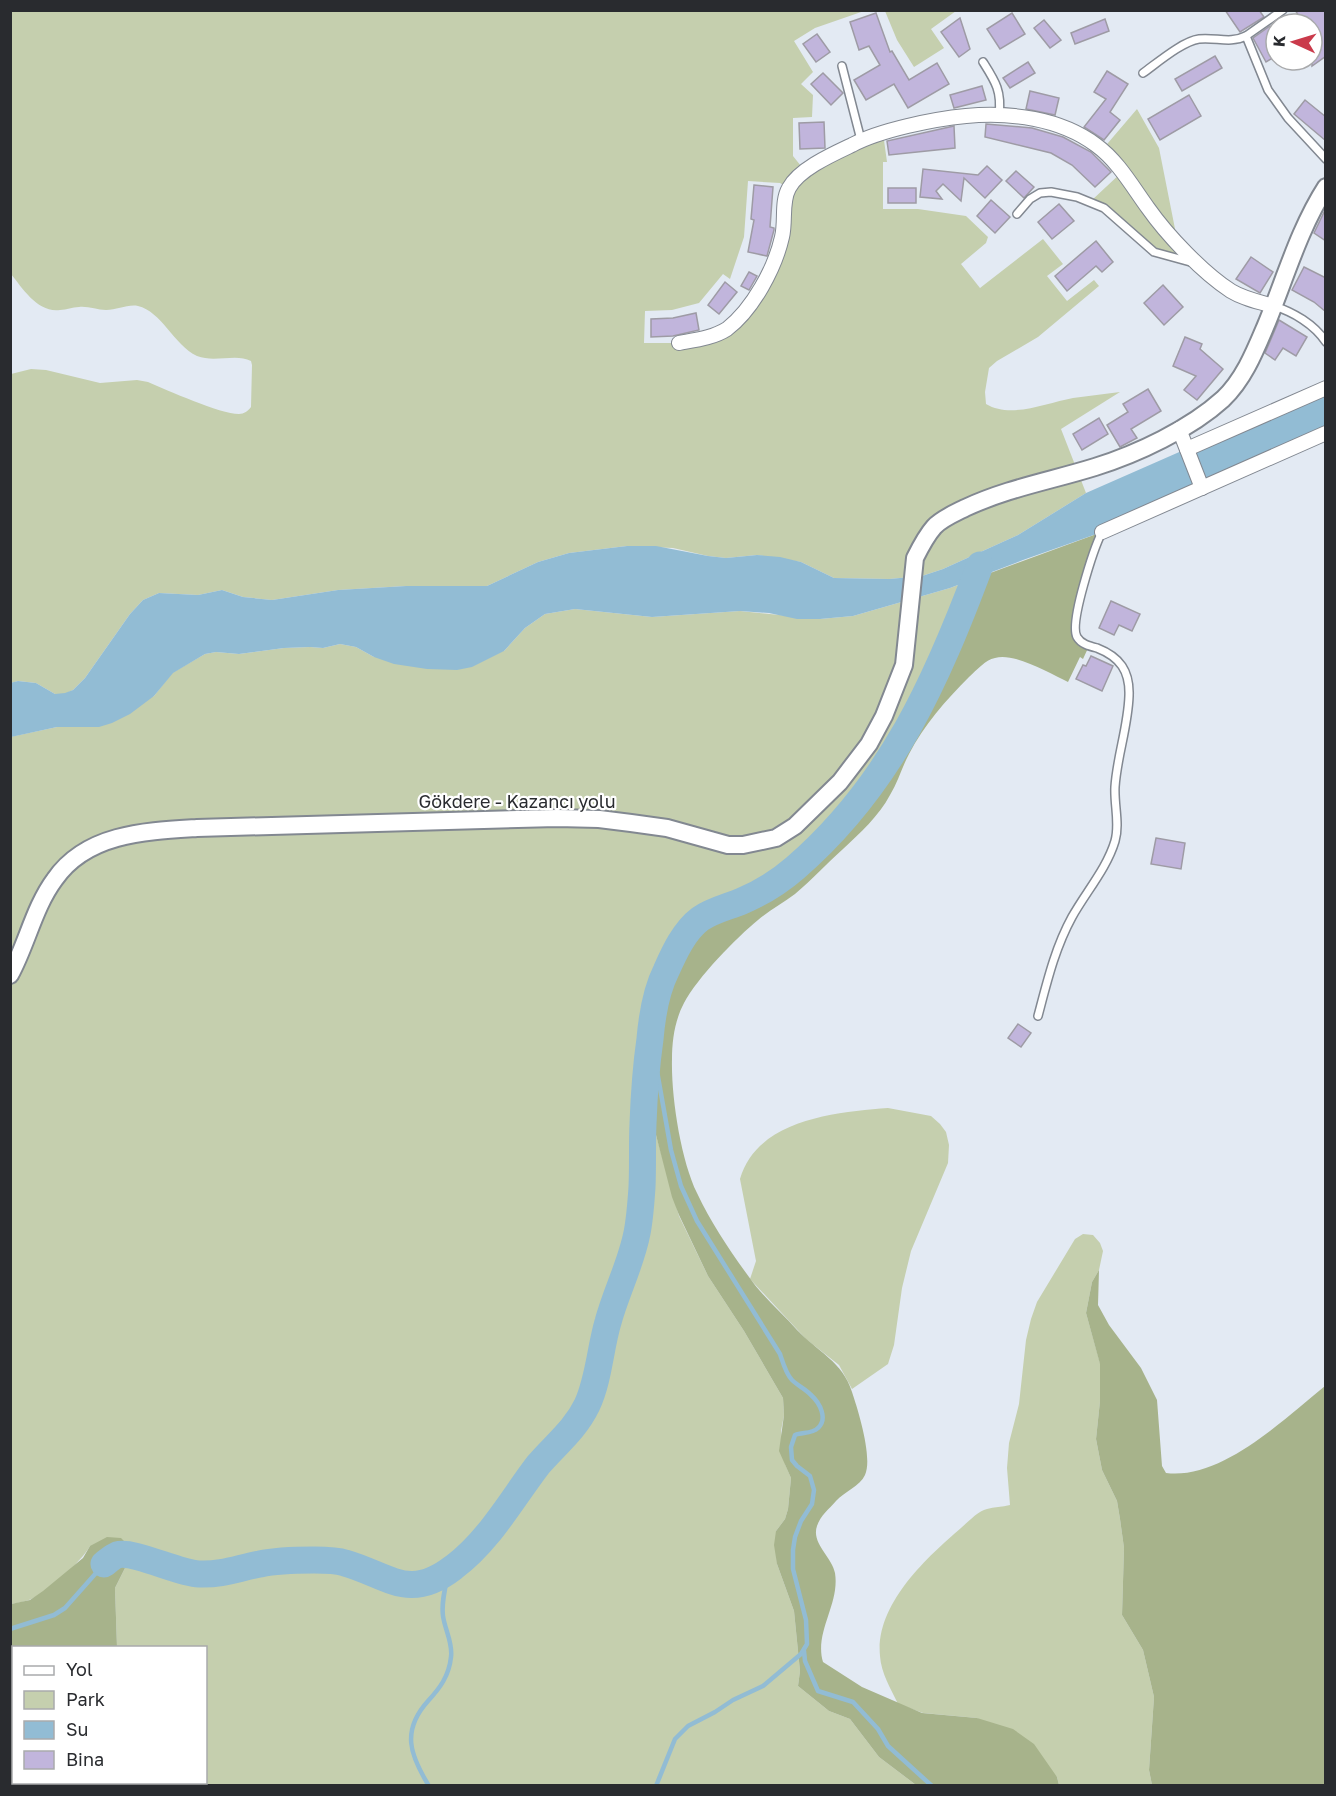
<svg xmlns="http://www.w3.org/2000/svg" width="1336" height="1796" viewBox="0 0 1336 1796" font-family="'Golos Text',sans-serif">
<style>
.green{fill:#c5cfae;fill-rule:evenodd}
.forest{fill:#a7b38b}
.water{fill:#92bcd4}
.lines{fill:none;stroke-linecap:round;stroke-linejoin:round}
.stream{stroke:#92bcd4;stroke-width:4.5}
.river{stroke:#92bcd4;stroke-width:27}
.building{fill:#c1b5dc;stroke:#9e9ba5;stroke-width:1.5}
.service-casing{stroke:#828891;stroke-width:10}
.minor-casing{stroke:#828891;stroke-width:16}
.tertiary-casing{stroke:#828891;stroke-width:20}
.service{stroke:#fff;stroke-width:7}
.minor{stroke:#fff;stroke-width:14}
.tertiary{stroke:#fff;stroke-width:16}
.labels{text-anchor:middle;stroke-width:4.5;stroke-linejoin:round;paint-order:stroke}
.street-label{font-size:18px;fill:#292b2f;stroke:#fff}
</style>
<rect width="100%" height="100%" fill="#e3eaf3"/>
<g class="green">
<path d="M11,11H864L815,28L794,41L813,72L801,84L813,95L812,117L793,118V156L805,171L883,133L887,162H883V209H918L966,216L988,237L986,243L961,264L980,288L1043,239L1063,264L1047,276L1067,301L1094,280L1099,286L1038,337L997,361L989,368L985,392L986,404C1011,419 1046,403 1073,398C1089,396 1104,394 1120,392L1061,429L1086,493L1018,535L943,569L922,576L889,579L834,578L801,562L757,555L726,558L708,556L673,548L627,546L569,553L538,562L487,586H406L338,590L272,600L243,597L222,590L198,595L159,593L143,600L130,614L85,678L73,690L65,694H55L36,683L18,681L11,683V374L31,369L46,370L100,383L137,380L148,382C167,390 220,414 239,414C244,414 248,411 251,407L252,365L251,361C236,353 215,363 197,356C174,345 161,311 138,306C128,304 117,310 106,310C97,310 88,306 79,307C72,307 67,310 60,310C38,313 23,289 11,274ZM748,181L780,183L788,188L765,282L712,336L679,343H644L645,311L672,310L699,303L723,274L730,279L744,237Z"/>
<polygon points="885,11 956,11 931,29 944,48 914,67 897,40"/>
<polygon points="1137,109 1159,148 1178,244 1199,264 1154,252 1091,201 1122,172 1102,150"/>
<path d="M974,579L952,637L926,696L895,751L868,789L830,834L795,869L768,888L743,900L717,909L683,938L656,1135L679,1216L708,1276L744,1331L783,1398L784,1415L781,1431L785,1464L791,1478L788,1509L785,1519L776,1531L777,1564L794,1611L800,1671L798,1686L829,1711L850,1719L879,1757L916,1785H11L10,1704L13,1702L14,1782H206V1648L117,1647L115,1588L127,1564L90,1546C81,1562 46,1594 29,1600C24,1602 16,1603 11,1604L10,737L57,727H86L154,696L172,673L205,654L216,652L239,654L284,648L310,647L323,648L340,644L356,647L374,657L504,651L525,628L545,614L575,609L652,617L740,611L820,619L853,616L950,588Z"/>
<path d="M888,1108L931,1116L940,1124L946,1132L949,1145L948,1163L911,1251L902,1288L894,1345L888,1364L852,1389L839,1365L806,1339L750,1279L756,1261L740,1179C757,1119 837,1112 888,1108Z"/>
<path d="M1083,1234L1093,1235L1100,1243L1103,1251L1099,1270L1092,1282L1086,1313L1100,1363V1401L1096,1439L1102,1470L1117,1501L1120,1519L1124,1548L1122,1615L1143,1650L1154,1697L1149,1770L1152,1785H1059L1057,1777L977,1718L923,1713L898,1704C891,1689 881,1673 880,1656C875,1605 926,1558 961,1528C968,1522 978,1511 987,1509C994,1507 1002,1507 1010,1505L1007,1468L1009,1443L1019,1404L1026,1340L1031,1319L1037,1302L1075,1239Z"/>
</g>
<g class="forest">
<path d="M1102,532L1084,585L1076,633L1089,646L1083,659L1080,657L1068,682C1051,674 1014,652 995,658C985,660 977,670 969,677C946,700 924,725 909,754C902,767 898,782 890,795C879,816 860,833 843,849C827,863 812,880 795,894C783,903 770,910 758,920C737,937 697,978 684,1003C675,1020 672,1040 672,1059C671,1097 681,1160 697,1193C711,1223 730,1251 749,1277C762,1296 781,1312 797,1330C817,1351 843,1362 852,1392C858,1410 873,1458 865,1475C860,1486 844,1492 836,1501C829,1509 820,1516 817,1526C811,1543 832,1557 835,1573C840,1604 814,1632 823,1662L862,1687L922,1713L977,1718L1013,1729L1034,1744L1057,1777L1059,1785H916L879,1757L850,1719L829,1711L798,1686L800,1671L794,1611L777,1564L774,1545L776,1531L785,1519L788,1509L791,1478L779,1451L784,1415L783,1398L744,1331L708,1276L679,1215L672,1197L656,1135L652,1018L664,974L683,938L697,921L717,909L743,900L768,888L795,869L830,834L868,789L895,751L926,696L952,637L974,579Z"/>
<path d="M1099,1270L1098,1305L1109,1325L1141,1368L1157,1400L1162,1466L1166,1473C1222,1480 1284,1419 1325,1386V1785H1152L1149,1770L1154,1697L1143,1650L1122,1615L1124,1548L1120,1519L1117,1501L1102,1470L1096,1439L1100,1401V1364L1086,1313L1092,1282Z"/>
<polygon points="107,1537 121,1538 126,1543 127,1564 115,1588 117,1647 14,1648 13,1702 11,1704 11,1604 30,1600 43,1591 83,1558 90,1546"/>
</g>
<polygon class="water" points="1325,388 1325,433 1102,532 1023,560 950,588 853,616 820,619 797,619 769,613 740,611 652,617 575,609 545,614 525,628 504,651 472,667 457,670 427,669 394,664 374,657 356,647 340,644 323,648 310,647 284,648 239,654 216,652 205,654 173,673 154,696 130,714 112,723 99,727 57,727 11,737 10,683 18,681 36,683 55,694 65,693 73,690 85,678 130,614 143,600 159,593 198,595 222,590 243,597 272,600 338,590 406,586 487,586 538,562 569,553 627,546 656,546 708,556 726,558 757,555 780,557 801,562 834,578 889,579 922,576 943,569 1018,535 1086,493"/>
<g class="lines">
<g class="stream">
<path d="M652,1018L657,1071L671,1150L681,1186L697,1221L780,1354C783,1363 786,1374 792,1380C798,1386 806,1389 811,1395C820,1403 828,1419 818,1428C812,1434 802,1432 795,1435L791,1447L792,1460L797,1466L810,1476L814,1490L812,1504L801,1521L795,1537L793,1550V1569L806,1620L807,1644L801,1654L763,1686L733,1700L715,1712L688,1726L675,1739L656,1786"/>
<polyline points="10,1629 54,1615 65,1608 104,1564"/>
<polyline points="804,1651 805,1661 818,1691 853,1702 878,1729 888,1746 932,1786"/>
<path d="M429,1786C410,1755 401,1731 428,1701C440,1688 449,1676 451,1657C453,1643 445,1630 443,1616C441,1601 446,1585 449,1570"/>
</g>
<path class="river" d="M104,1564C108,1561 112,1557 117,1555C133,1550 177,1573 199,1574C223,1575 238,1568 260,1564C278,1560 297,1560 314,1560C325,1560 336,1560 345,1563C390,1576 409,1602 454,1567C489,1541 512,1499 538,1465C555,1445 575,1430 587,1405C599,1379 600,1349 608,1322C616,1292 631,1264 637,1233C640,1218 641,1202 642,1187C643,1166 642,1145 643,1124C644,1096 646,1067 650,1039C652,1016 656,991 666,971C674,953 684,931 700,919C713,910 728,907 742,901C761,893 780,881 795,868C891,785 937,680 980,565"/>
</g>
<g class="building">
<polygon points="1225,10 1259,10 1264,17 1240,32"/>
<polygon points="1295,10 1326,10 1326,56 1312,66 1312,24 1304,24"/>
<polygon points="876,13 890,52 892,51 909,80 937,63 949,84 908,108 894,84 866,100 854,80 880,65 869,46 859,50 850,22"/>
<polygon points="1012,13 1025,34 1000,49 987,29"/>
<polygon points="960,18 970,49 959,57 941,32"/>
<polygon points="1105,19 1109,31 1075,44 1071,33"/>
<polygon points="1044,20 1061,40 1050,48 1034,28"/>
<polygon points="1276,25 1276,56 1266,62 1253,38 1270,26 1272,28"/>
<polygon points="817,34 830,52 816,62 803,44"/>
<polygon points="1215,56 1222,68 1182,91 1175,79"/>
<polygon points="1028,62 1035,73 1010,88 1003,78"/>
<polygon points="1107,71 1128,84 1110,112 1120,120 1104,140 1084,127 1106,99 1094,92"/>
<polygon points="823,73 843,93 831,105 811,84"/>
<polygon points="982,86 986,100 954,108 950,95"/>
<polygon points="1030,91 1059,98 1055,115 1026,109"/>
<polygon points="1189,95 1201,116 1160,140 1148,119"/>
<polygon points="1305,100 1326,117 1326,141 1294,114"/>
<polygon points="824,122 825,148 800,149 799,123"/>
<polygon points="986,124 1032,128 1063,137 1091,152 1111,172 1095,187 1072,165 1051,153 985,137"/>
<polygon points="954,126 955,148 889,155 887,141"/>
<polygon points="987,166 1002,180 985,198 964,178 961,201 943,184 936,191 942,199 920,197 923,169 978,175"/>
<polygon points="1016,171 1034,187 1024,198 1006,181"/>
<polygon points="754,185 773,187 770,227 774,228 774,230 767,256 748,252 754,220 751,219"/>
<rect x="888" y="188" width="28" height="15"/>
<polygon points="991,200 1010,217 995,233 977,216"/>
<polygon points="1059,204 1074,221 1052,239 1038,222"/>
<polygon points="1326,208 1326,241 1314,233"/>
<polygon points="1096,241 1113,262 1102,272 1096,266 1067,291 1055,276"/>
<polygon points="1251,257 1273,272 1260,293 1236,279"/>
<polygon points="1304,267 1326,278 1326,312 1314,302 1292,290"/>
<polygon points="749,272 757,276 749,290 741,286"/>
<polygon points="725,282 737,292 719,314 708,305"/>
<polygon points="1163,285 1183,307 1164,325 1144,303"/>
<polygon points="696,313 699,330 673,336 651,337 651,319 673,318"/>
<polygon points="1279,320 1307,337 1296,356 1283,348 1275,360 1265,353"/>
<polygon points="1185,337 1202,344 1200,349 1223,369 1197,400 1184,390 1196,376 1173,366"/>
<polygon points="1148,389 1161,411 1131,429 1137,438 1120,447 1107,425 1128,412 1123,404"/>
<polygon points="1099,418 1108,434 1082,450 1073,434"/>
<polygon points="1111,601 1140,614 1132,631 1119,625 1114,635 1099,628"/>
<polygon points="1091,656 1113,666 1102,691 1076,679 1083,665 1086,666"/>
<polygon points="1156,838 1185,843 1181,869 1151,864"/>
<polygon points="1018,1024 1031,1033 1021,1047 1008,1038"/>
</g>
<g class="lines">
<defs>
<g id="service">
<polyline points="1283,10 1246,36 1268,90 1288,118 1326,159"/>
<path d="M983,62C995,81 1002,91 999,115"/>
<polyline points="842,66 861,140"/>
<path d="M1143,73C1157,63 1183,41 1199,39C1216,37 1230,44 1246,36"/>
<polyline points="1017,214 1030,199 1040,193 1051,192 1077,197 1104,208 1154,252 1194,263"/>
<path d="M1274,306C1293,312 1314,324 1326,342"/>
<path d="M1038,1016C1047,982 1055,948 1072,917C1086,892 1107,868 1115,841C1120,824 1114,805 1115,787C1117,756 1128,727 1129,696C1130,671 1120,657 1097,648C1089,646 1081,644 1077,637C1069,623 1094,548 1102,532"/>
</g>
<g id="minor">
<path d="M679,343C695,340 713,338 727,329C753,309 775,268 782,237C786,221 781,202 789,188C799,169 833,154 852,145C880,130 934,119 966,116C1010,112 1060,118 1096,145C1118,161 1132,186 1148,208C1167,235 1203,273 1231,291C1244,299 1259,302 1274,306"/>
<polyline points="1179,429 1202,488"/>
<polyline points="1187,449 1326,388"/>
<polyline points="1102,532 1326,433"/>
</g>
<path id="tertiary" d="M10,975C27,944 34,907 55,879C87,833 147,831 197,828L557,818L599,819L631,823L667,828L728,845H743L776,838L795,826L840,782L869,744L884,716L904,665L915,558C920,548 926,536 934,527C941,519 955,513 965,508C1008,488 1050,481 1095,467C1137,454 1190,429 1223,399C1244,379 1255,351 1266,325C1285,279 1299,229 1326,187"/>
</defs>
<use href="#service" class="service-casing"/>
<use href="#minor" class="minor-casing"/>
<use href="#tertiary" class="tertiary-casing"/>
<use href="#service" class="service"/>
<use href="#minor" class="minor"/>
<use href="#tertiary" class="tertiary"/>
</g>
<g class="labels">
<g class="street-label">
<text x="517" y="808">Gökdere - Kazancı yolu</text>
</g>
</g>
<rect width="1336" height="1796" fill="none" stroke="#292b2f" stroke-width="24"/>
<rect x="12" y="1646" width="195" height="138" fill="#ffffff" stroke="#a9aaac" stroke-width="1.5"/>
<rect x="24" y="1666" width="30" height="9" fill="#ffffff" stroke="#a9aaac" stroke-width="1.5"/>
<text x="66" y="1676" font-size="18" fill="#292b2f">Yol</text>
<rect x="24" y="1691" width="30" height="18" fill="#c5cfae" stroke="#a9aaac" stroke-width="1.5"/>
<text x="66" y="1706" font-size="18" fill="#292b2f">Park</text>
<rect x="24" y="1721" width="30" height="18" fill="#92bcd4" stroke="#a9aaac" stroke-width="1.5"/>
<text x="66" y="1736" font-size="18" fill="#292b2f">Su</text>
<rect x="24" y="1751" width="30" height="18" fill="#c1b5dc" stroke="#a9aaac" stroke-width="1.5"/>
<text x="66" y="1766" font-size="18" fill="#292b2f">Bina</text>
<g transform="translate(1294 42) rotate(274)"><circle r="28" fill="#ffffff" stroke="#a9aaac" stroke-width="1.5"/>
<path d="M0-4.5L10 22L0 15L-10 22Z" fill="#ca3a4b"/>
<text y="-9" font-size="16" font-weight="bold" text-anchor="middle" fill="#292b2f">K</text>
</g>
</svg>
